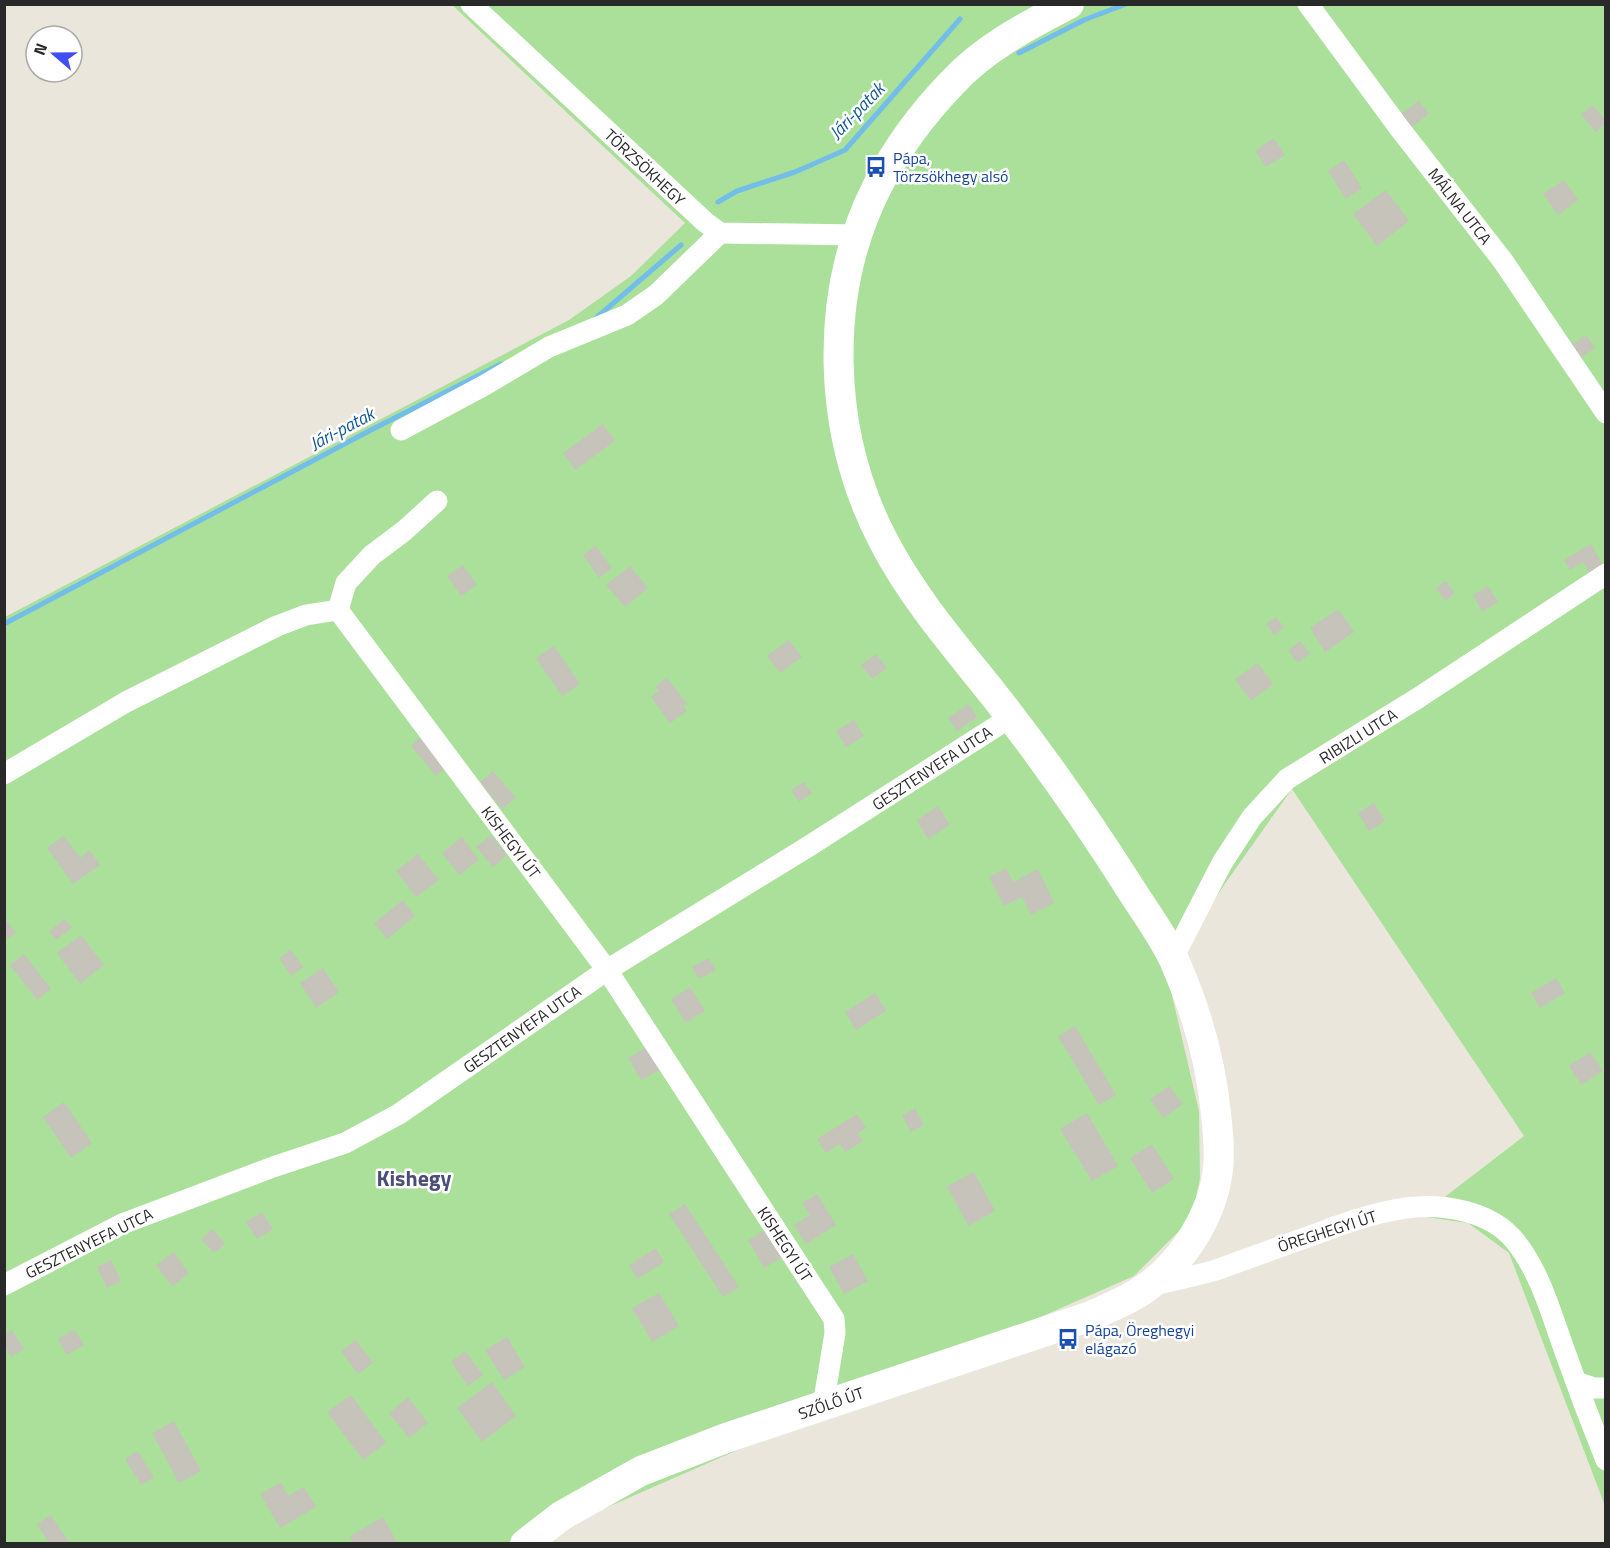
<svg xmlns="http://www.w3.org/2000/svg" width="1610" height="1548" viewBox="0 0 1610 1548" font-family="'Titillium Web',sans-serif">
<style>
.green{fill:#aae09a}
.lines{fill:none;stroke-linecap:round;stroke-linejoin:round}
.stream{stroke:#72bdea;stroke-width:5}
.building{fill:#c6c3bb}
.minor{stroke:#fff;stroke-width:21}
.secondary{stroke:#fff;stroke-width:30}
.labels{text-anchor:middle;stroke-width:5;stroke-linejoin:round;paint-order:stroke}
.transit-label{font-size:16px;fill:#164399;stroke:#fff;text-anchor:start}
.street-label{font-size:16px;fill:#292929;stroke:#fff}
.water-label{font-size:18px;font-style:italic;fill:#125995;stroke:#fff}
.district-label{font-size:22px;font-weight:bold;fill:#4b4e78;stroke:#fff}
</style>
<rect width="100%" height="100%" fill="#ebe6dc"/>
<polygon class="green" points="452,5 1605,5 1605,1506 1509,1253 1468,1223 1420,1216 1524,1136 1292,789 1224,885 1167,974 1199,1111 1200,1178 1192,1218 1134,1276 544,1535 536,1543 5,1544 5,617 569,320 631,276 685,223"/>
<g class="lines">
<g class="stream">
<polyline points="1019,53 1084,20 1126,4"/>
<polyline points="718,202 737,191 795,172 845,150 960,19"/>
<polyline points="596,318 681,245"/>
<polyline points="4,624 371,430 501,364"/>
</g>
</g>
<g class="building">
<polygon points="1419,101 1429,114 1411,128 1401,114"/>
<polygon points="1593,105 1606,121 1606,124 1595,132 1581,114"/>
<polygon points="1274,138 1285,155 1266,167 1255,151"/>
<polygon points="1344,160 1362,188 1346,199 1328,171"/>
<polygon points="1564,180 1578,200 1558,215 1543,194"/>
<polygon points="1386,190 1409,221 1377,246 1353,214"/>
<polygon points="1586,335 1595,348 1579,359 1570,346"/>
<polygon points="603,424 615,441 575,470 563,453"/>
<polygon points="1591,544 1603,565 1590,573 1583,562 1570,570 1564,560"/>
<polygon points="596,546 612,568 599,578 583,555"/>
<polygon points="463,565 477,585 461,596 447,576"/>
<polygon points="630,566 648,588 625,607 606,585"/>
<polygon points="1446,581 1455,593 1445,601 1436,588"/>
<polygon points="1488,586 1498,602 1482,612 1473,595"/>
<polygon points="1338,609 1354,632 1325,652 1310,628"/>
<polygon points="1276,617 1284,627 1274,635 1266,624"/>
<polygon points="789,640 802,657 780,673 767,656"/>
<polygon points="1300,641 1310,653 1298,663 1288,651"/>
<polygon points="554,646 580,684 562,696 536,658"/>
<polygon points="876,654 887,668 872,679 861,665"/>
<polygon points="1258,663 1273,684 1251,701 1235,679"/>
<polygon points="667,678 688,705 683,705 687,711 670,723 651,697 659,691 655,687"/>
<polygon points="969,704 977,717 957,731 948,718"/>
<polygon points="854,720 864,736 846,747 836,731"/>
<polygon points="422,736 447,766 436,776 411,746"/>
<polygon points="493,771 516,798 502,809 480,782"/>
<polygon points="804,782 812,793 799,802 791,790"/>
<polygon points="1374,803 1385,821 1369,831 1358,813"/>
<polygon points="938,806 950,825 928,839 917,820"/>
<polygon points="491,835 507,855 493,867 476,847"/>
<polygon points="64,836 80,858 90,850 100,865 73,884 47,848"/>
<polygon points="462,837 479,860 459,875 442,853"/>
<polygon points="418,854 439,880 416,897 396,871"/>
<polygon points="1006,868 1013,882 1038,869 1054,903 1031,915 1022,897 1004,906 989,877"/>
<polygon points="403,900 415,916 387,939 374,923"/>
<polygon points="4,918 16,933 4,941"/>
<polygon points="65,919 72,928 56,940 49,931"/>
<polygon points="81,935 104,965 80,984 57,953"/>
<polygon points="291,950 303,967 291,976 279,958"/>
<polygon points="24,954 51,989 37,1000 10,965"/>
<polygon points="709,958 716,970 699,979 692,967"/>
<polygon points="323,968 339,992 316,1008 300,983"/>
<polygon points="1556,978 1565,993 1540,1008 1531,993"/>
<polygon points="690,987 705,1011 686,1023 671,999"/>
<polygon points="875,993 886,1011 856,1030 845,1012"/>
<polygon points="1075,1026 1116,1095 1099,1105 1058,1036"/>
<polygon points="650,1045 663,1068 641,1080 628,1058"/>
<polygon points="1590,1052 1603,1071 1581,1085 1569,1066"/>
<polygon points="1169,1086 1183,1104 1163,1118 1150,1099"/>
<polygon points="64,1102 92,1143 71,1158 43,1117"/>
<polygon points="915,1108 924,1125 911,1132 902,1116"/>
<polygon points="1087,1113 1118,1166 1092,1181 1060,1129"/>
<polygon points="857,1114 866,1128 858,1133 863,1141 845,1152 840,1144 826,1153 817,1139"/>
<polygon points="1152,1144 1174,1179 1152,1193 1130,1158"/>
<polygon points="974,1172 995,1211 968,1226 947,1186"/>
<polygon points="817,1194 836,1225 806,1244 794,1225 810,1215 802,1203"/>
<polygon points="685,1204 739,1287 723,1297 669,1214"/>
<polygon points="262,1212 273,1229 257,1239 246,1222"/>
<polygon points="769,1228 785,1256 764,1268 748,1240"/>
<polygon points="213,1229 225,1244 214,1253 201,1239"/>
<polygon points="656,1248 664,1262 638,1279 629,1265"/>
<polygon points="174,1252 189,1274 172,1286 156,1265"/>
<polygon points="853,1254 868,1281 844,1294 829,1267"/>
<polygon points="111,1260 121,1281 107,1288 97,1267"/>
<polygon points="659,1293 679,1326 652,1342 632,1308"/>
<polygon points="74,1329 84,1345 67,1355 58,1339"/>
<polygon points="12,1330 24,1349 11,1357 4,1346 4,1334"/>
<polygon points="507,1337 525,1367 504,1380 485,1350"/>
<polygon points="356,1340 373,1363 358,1374 341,1351"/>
<polygon points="465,1351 483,1375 468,1386 451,1362"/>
<polygon points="492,1382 516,1416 482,1442 457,1408"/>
<polygon points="351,1395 386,1443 363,1460 327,1412"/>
<polygon points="408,1397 428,1423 409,1438 389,1413"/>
<polygon points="174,1421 201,1471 179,1483 152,1433"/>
<polygon points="138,1451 154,1478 141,1485 125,1459"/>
<polygon points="281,1482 288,1496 304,1487 316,1507 280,1528 260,1494"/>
<polygon points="51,1515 68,1541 64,1544 50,1544 37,1524"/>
<polygon points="383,1517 398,1544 354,1544 350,1536"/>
</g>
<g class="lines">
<g class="minor">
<polyline points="471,4 705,222 720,233 858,235"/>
<polyline points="1308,4 1400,129 1503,261 1606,413"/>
<polyline points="401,430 485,385 549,347 627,315 656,295 720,233"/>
<polyline points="338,610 607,970 834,1319 835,1333 823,1406"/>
<polyline points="338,610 346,583 372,555 404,531 437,501"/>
<polyline points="4,774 126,702 277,626 306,615 338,610"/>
<polyline points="1173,958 1222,863 1252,817 1287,779 1418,698 1606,574"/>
<polyline points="4,1285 122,1224 273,1167 345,1143 399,1114 607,970 806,848 1011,717"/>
<path d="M1154,1285C1174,1280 1196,1276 1216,1270C1250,1258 1284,1245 1319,1233C1347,1222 1376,1212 1406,1208C1443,1203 1491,1211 1515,1241C1540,1272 1551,1313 1564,1349C1577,1386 1591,1423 1606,1460"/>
<polyline points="1576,1382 1594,1388 1606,1388"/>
</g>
<path class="secondary" d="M525,1544L561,1516L641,1471L726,1438L1091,1316C1110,1307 1130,1300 1147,1287C1184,1261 1213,1214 1218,1169C1220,1150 1218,1132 1216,1114C1211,1062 1196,1010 1175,962C1164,937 1145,912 1130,888C1088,822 1043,757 994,695C955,646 913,598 884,542C827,434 822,294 878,185C897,148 923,113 952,83C984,48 1027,26 1069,4"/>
</g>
<defs>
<symbol id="bus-bare" viewBox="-9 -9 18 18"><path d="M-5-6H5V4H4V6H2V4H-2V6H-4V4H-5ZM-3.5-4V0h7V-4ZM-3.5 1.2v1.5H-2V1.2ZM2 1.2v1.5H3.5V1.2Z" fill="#1a4fb4" stroke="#fff" stroke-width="2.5" paint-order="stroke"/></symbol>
</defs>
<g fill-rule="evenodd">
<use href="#bus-bare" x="861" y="152" width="30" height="30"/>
<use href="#bus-bare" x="1053" y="1324" width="30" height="30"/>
</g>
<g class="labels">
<g class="transit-label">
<text x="893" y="164">Pápa,<tspan x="893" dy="18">Törzsökhegy alsó</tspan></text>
<text x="1085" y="1336">Pápa, Öreghegyi<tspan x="1085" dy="18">elágazó</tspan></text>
</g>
<g class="street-label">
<text transform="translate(645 167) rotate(43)" y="6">TÖRZSÖKHEGY</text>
<text transform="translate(1460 206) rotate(52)" y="6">MÁLNA UTCA</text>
<text transform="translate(1358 736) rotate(-32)" y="6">RIBIZLI UTCA</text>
<text transform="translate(932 768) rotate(-33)" y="6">GESZTENYEFA UTCA</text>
<text transform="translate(511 842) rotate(53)" y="6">KISHEGYI ÚT</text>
<text transform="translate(522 1029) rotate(-35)" y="6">GESZTENYEFA UTCA</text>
<text transform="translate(1327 1231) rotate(-18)" y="6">ÖREGHEGYI ÚT</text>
<text transform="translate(89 1243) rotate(-26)" y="6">GESZTENYEFA UTCA</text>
<text transform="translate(785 1244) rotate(57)" y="6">KISHEGYI ÚT</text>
<text transform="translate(831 1403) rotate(-19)" y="6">SZŐLŐ ÚT</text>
</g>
<g class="water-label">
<text transform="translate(857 111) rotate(-46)" y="6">Jári-patak</text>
<text transform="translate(342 429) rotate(-28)" y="6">Jári-patak</text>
</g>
<g class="district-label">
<text x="414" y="1186">Kishegy</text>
</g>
</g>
<rect width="1610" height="1548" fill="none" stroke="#292929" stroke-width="12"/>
<g transform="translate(54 54) rotate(290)"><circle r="28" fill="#ffffff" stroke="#a9a9a9" stroke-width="1.5"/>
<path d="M0-4.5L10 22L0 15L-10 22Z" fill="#404ef3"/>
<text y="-9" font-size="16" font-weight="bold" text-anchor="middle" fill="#292929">N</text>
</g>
</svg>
